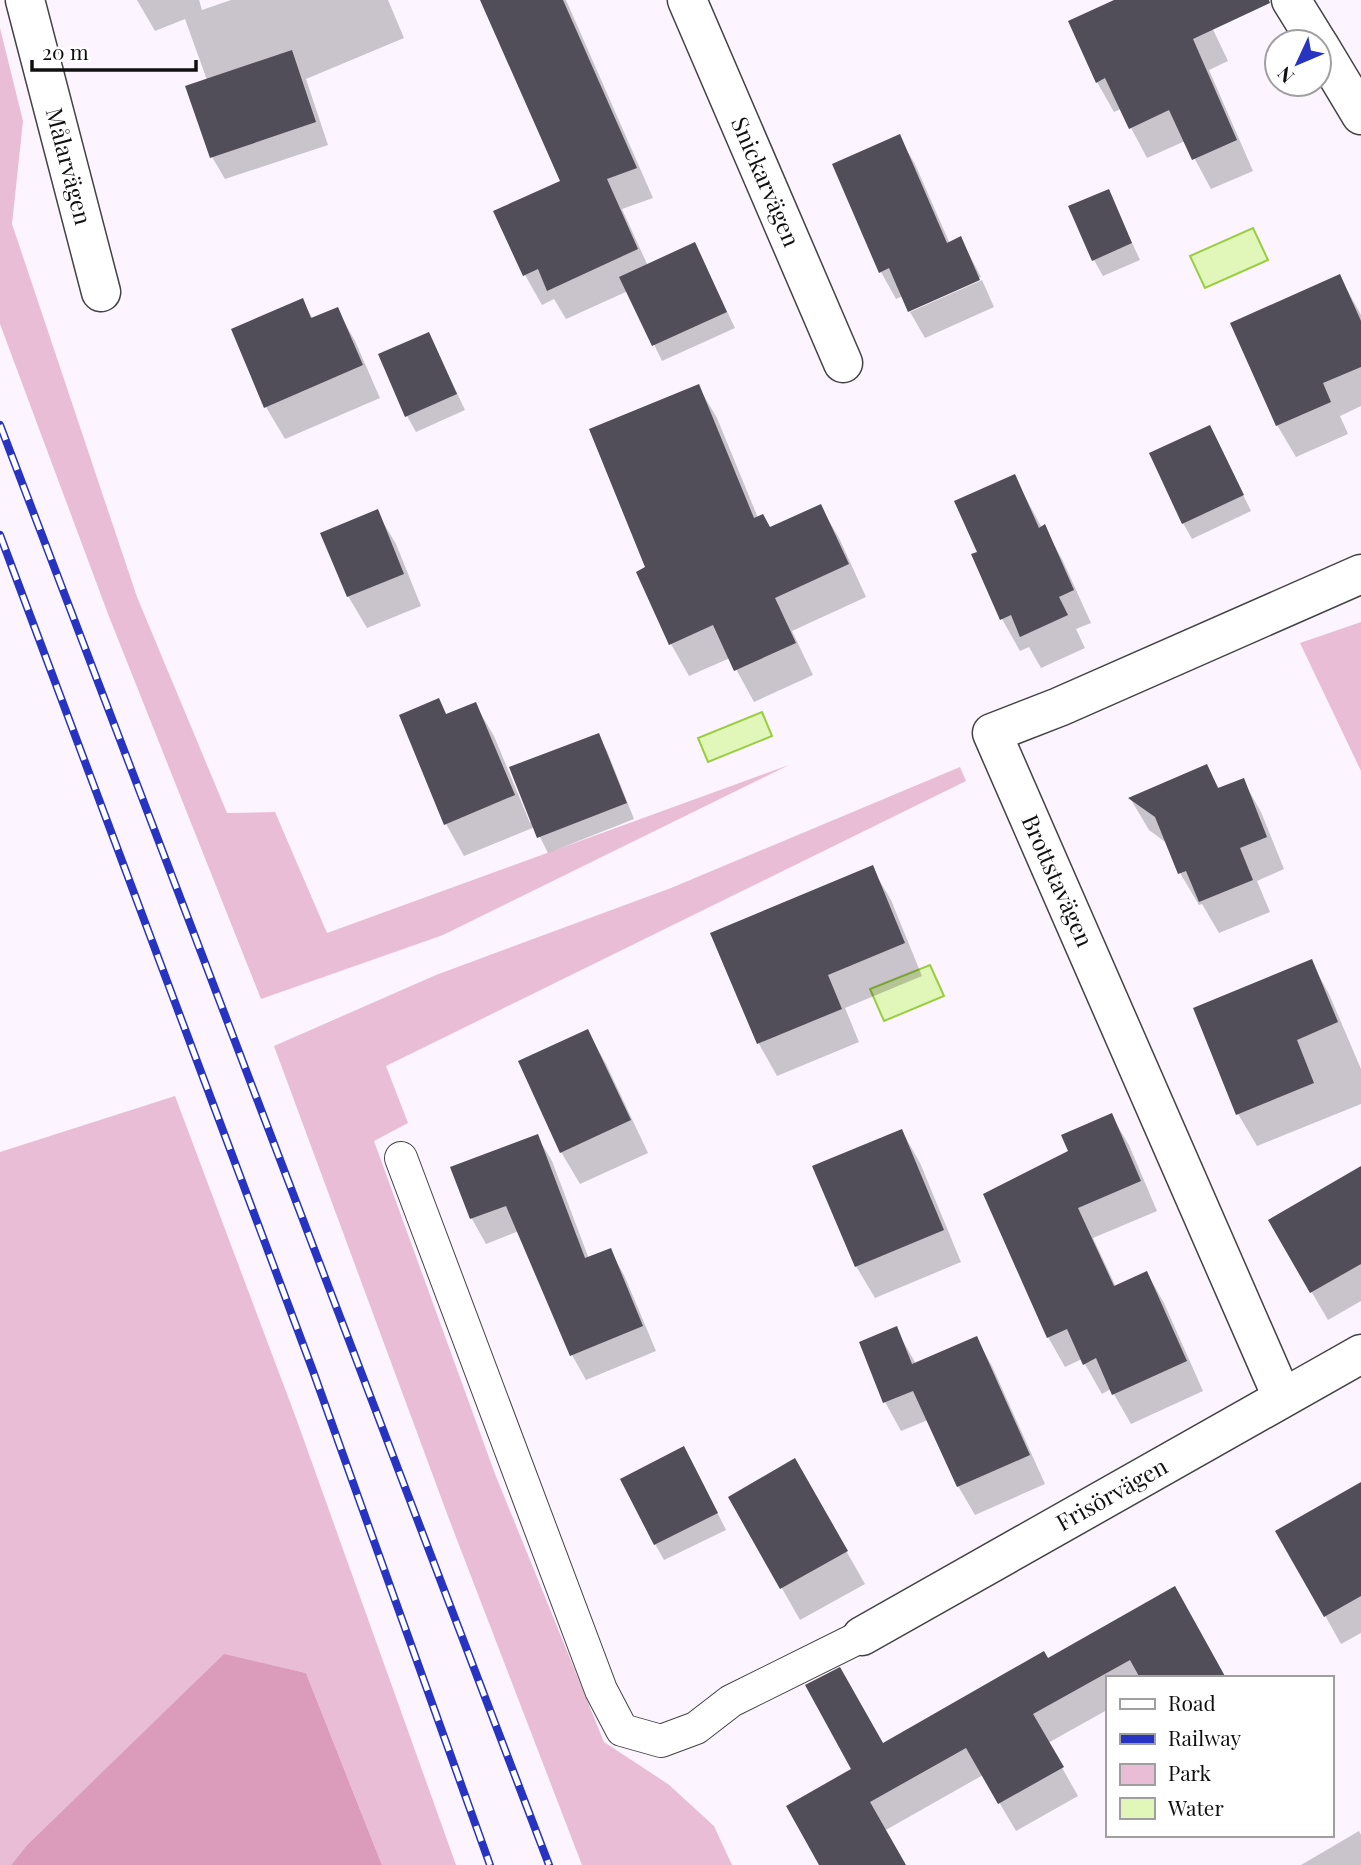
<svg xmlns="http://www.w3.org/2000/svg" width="1361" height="1865" viewBox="0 0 1361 1865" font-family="'Playfair Display',serif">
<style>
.green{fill:#eabdd6}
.forest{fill:#db9cbb}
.water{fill:#e1f6b9;stroke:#9acd40;stroke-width:2}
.shadow{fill:#0003}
.building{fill:#514d59}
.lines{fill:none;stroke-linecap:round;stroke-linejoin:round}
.service-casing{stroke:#434343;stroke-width:34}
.minor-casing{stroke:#434343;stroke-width:41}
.service{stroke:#fff;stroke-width:32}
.minor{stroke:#fff;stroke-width:38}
.rail-casing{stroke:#2734c2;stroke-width:8}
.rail{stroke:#fff;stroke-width:5;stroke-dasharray:16;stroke-linecap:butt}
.labels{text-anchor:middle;stroke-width:7;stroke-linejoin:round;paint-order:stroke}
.street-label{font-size:23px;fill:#101010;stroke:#fff}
</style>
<rect width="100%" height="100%" fill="#fcf4ff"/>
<g class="green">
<polygon points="0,28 23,121 12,224 137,597 227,813 275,812 327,933 789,765 443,935 261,999 108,614 0,324"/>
<polygon points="1361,622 1361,771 1300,643"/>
<polygon points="960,767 966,781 386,1066 408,1123 374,1141 495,1474 604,1742 668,1784 714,1826 732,1865 582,1865 449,1519 274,1046 436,975 671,888"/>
<polygon points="175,1096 296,1418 456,1865 382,1865 306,1673 224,1655 27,1845 11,1865 0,1865 0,1152"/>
</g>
<polygon class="forest" points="224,1654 306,1673 382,1865 11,1865 27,1845"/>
<g class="water">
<polygon points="1253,228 1268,260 1205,288 1190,256"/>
<polygon points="762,712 772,736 708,762 698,738"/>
<polygon points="930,965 944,996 884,1021 870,989"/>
</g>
<g class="shadow">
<polygon points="137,0 199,0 202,10 231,0 388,0 404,38 306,79 328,145 225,179 212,157 207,80 185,19 155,31"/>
<polygon points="482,0 566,0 653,198 622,209 648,266 695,244 735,328 662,361 628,291 566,319 554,299 542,305 525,275 496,212 562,182"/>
<polygon points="1118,0 1199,0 1228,61 1209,70 1253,171 1211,189 1185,141 1147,158 1121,109 1114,112 1097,82"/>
<polygon points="899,137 915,164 950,244 961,239 981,277 909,309 903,296 896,299 881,272"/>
<polygon points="1108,191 1140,260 1103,276 1094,260"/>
<polygon points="1340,277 1361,315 1361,406 1340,416 1348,434 1296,457 1277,425"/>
<polygon points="982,280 994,307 925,338 910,312"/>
<polygon points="302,300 313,319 337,309 355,341 380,398 285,439 266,407"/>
<polygon points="429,334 465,410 416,432 407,416"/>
<polygon points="698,386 717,418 758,518 770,529 820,506 839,538 866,597 792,631 813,675 754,702 730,658 689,676 671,644 638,573 647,568"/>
<polygon points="1210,427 1251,511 1192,539 1183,523"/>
<polygon points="1014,476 1042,528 1044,527 1062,559 1091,623 1076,629 1085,648 1041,668 1029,647 1020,651 1002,619 979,553"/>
<polygon points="377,512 396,544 421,606 367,628 348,596"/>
<polygon points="439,700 447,716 475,704 494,736 530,823 598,735 607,751 634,819 548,853 535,827 464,856 446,824"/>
<polygon points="1206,766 1220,790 1243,780 1261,812 1284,869 1257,881 1270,912 1219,933 1202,904 1199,905 1180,873 1168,844 1149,830 1130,798"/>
<polygon points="872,868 891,900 922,976 845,1008 859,1042 777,1076 759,1044 713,934"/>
<polygon points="1311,961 1329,994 1361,1069 1361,1104 1257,1146 1238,1114"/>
<polygon points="588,1032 606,1064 648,1153 580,1184 561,1152"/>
<polygon points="1111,1115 1129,1145 1157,1211 1093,1238 1116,1287 1147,1273 1164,1303 1203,1391 1131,1424 1111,1389 1102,1394 1082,1359 1065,1367 1048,1337 1071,1152"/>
<polygon points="902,1131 920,1163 961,1262 875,1298 856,1266"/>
<polygon points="537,1136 552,1161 589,1259 610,1250 624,1275 656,1351 586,1380 572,1355 519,1231 486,1244 472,1219 453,1168"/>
<polygon points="1361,1168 1361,1301 1328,1320 1270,1221"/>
<polygon points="896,1329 916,1364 976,1338 992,1366 1045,1484 975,1515 958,1486 928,1420 901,1431 885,1402"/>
<polygon points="795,1461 865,1584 800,1620 730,1497"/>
<polygon points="693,1464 726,1530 664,1560 655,1544"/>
<polygon points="1278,1532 1361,1533 1361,1633 1341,1644"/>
<polygon points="1175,1588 1225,1678 1107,1678 1107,1710 1048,1743 1078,1796 1016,1831 983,1775 884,1831 904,1865 821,1865 853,1770 883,1745 1048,1661"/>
<polygon points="1359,1831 1361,1835 1361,1865 1301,1865"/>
</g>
<g class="building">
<polygon points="480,0 563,0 637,168 607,179 638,249 547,291 538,269 523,276 493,211 560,181"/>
<polygon points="1114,0 1269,0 1270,3 1193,39 1237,140 1192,160 1169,110 1129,129 1105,78 1096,83 1068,21"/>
<polygon points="292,50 316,122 210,158 185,86"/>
<polygon points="900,134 947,243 961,236 980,280 908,312 889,268 879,273 832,164"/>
<polygon points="1109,189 1132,243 1092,261 1068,206"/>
<polygon points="695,242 727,312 652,346 619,277"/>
<polygon points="1340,274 1361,321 1361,367 1323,383 1331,402 1276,426 1230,323"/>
<polygon points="303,298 311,318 338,307 363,365 264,408 231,329"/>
<polygon points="429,332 457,394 405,417 378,354"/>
<polygon points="699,384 754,518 763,514 770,527 821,504 849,564 775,598 796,643 734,671 713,625 669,645 636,572 645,567 589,429"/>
<polygon points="1210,425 1244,495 1182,524 1149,453"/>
<polygon points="1015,474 1039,528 1045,524 1074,590 1059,597 1068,615 1020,637 1011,615 1000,620 971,554 977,552 954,501"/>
<polygon points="378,509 404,574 347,597 320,533"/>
<polygon points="439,698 446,714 476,702 515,795 444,825 399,715"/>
<polygon points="599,733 627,803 537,838 509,767"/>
<polygon points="1207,764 1218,788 1244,778 1267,837 1240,848 1253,880 1199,902 1186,871 1178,874 1155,817 1128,798"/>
<polygon points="873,865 905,943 828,975 842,1009 757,1044 710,933"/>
<polygon points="1312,959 1338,1022 1297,1040 1314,1083 1236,1115 1193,1008"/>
<polygon points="588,1029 631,1120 560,1153 518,1061"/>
<polygon points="1112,1113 1141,1181 1078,1208 1114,1286 1147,1271 1187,1361 1112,1395 1096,1358 1083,1365 1067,1329 1047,1338 983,1194 1068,1151 1061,1135"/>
<polygon points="902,1129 944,1230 855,1267 812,1166"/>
<polygon points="538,1134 585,1258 611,1248 643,1326 570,1356 506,1206 470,1219 450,1167"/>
<polygon points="1361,1166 1361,1264 1310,1293 1268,1220"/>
<polygon points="897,1326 912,1364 977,1336 1030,1455 957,1487 913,1391 883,1403 859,1342"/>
<polygon points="684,1446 718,1513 654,1545 620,1479"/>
<polygon points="795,1458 848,1551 780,1589 728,1497"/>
<polygon points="1361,1482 1361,1596 1324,1617 1275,1531"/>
<polygon points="1175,1586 1226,1678 1140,1678 1130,1660 1033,1714 1064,1767 998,1804 966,1748 870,1802 906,1865 819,1865 786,1806 851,1769 805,1685 840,1667 883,1743 1044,1651 1048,1658"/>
</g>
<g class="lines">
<defs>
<polyline id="service" points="401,1158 601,1690 622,1730 661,1741 696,1728 731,1701 862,1636"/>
<g id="minor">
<path id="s1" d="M25,0L101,292"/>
<path id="s2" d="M687,0L843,363"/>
<polyline points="1291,0 1317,42"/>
<polyline points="1319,45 1361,115"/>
<polyline points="1282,1397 992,733 1059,707 1361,574"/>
<path id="s3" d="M862,1636L1361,1354"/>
</g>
</defs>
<use href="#service" class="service-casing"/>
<use href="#minor" class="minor-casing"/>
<use href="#service" class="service"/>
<use href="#minor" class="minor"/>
<defs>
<g id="rail">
<polyline points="0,425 549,1865"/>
<polyline points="0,535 313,1371 490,1865"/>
</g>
</defs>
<use href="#rail" class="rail-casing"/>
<use href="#rail" class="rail"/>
</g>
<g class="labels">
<g class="street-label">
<text dy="8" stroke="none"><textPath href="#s1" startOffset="172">Målarvägen</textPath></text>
<text dy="8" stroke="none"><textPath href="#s2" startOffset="198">Snickarvägen</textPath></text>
<text transform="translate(1057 881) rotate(66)" y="8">Brottstavägen</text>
<text dy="8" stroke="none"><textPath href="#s3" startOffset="287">Frisörvägen</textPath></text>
</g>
</g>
<rect x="1106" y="1676" width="228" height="161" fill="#ffffff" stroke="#9f9f9f" stroke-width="2"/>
<rect x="1120" y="1699" width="35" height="10" fill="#ffffff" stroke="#9f9f9f" stroke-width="2"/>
<text x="1168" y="1711" font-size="21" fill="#101010">Road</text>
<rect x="1120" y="1734" width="35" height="10" fill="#2734c2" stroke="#9f9f9f" stroke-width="2"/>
<text x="1168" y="1746" font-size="21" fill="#101010">Railway</text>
<rect x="1120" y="1764" width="35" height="21" fill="#eabdd6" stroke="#9f9f9f" stroke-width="2"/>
<text x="1168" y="1781" font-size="21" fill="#101010">Park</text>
<rect x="1120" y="1798" width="35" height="21" fill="#e1f6b9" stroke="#9f9f9f" stroke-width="2"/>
<text x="1168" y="1816" font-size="21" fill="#101010">Water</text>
<g transform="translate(1298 63) rotate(226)"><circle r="33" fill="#ffffff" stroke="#9f9f9f" stroke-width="2"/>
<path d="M0-5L12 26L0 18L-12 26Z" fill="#2734c2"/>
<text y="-10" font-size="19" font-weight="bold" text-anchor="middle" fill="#101010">N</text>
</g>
<path d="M32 60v10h164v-10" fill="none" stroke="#101010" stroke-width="3.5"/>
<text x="42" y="60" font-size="21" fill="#101010" stroke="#ffffff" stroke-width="5" paint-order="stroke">20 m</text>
</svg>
